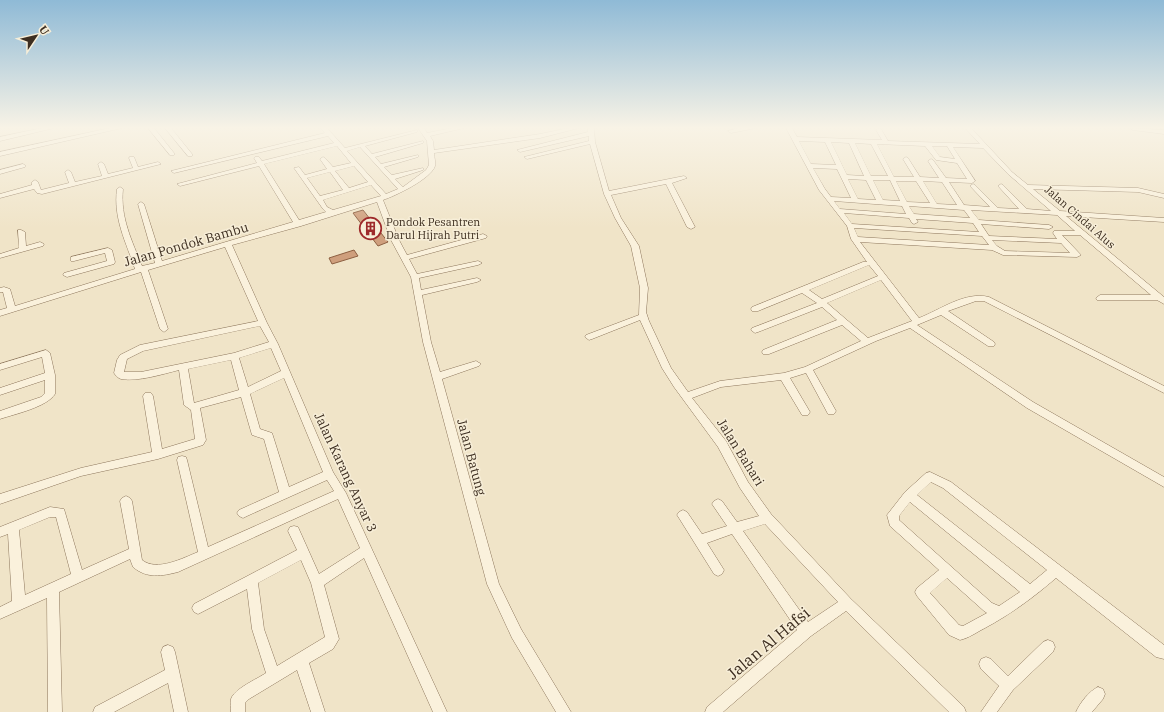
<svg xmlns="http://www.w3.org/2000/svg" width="1164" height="712" viewBox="0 0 1164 712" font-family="'IBM Plex Serif',serif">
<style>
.building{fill:#cf9f7d;stroke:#8d5f41}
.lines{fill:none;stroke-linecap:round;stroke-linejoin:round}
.minor-casing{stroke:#8d765c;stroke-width:1}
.minor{fill:#faf1dc;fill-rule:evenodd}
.labels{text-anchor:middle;stroke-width:3;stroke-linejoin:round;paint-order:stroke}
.far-street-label{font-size:11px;fill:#3d2e20;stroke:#f7eed8}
.far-poi-label{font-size:11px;fill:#3d2e20;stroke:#f7eed8;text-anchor:start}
.street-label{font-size:13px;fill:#3d2e20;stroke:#f7eed8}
.near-street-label{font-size:16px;fill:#3d2e20;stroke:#f7eed8}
</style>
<rect width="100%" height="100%" fill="#f0e4c8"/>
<g class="building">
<polygon points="363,210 388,242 378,246 353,213"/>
<polygon points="354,250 358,256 332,264 329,258"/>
</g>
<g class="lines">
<defs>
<g id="minor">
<polygon points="42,128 54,128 0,141 0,137"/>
<polygon points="110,128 122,128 0,156 0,152"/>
<polygon points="148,128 154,128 174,153 174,155 170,155"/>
<polygon points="165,128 171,128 192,154 192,156 188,156"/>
<path d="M321,128H327L345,148L417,130V132L365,146L372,154L423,141V143L375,157L381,164L418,155V157L384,167L392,175L423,168V170L395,179L403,187L426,170L429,165L427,141L418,128H424L427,133L452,128H464L430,136L433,141L434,150L540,134L569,128H579L540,138L434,153C434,157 436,162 435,166C431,179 395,196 383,200L399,240L407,255L483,234L487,236L486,238L409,259L417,274L478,261L482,263L478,265L419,278L421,290L477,278L481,280L477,282L422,295L431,342L440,372L476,361L481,364L479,366L442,379L499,584L521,629L571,712H556L512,638L487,584L423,342L411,277L391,240L377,202L301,226L232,245L267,323L278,344L333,472L346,493L447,712H433L364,558L324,585L339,639L333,649L309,663L325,712H311L297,670L249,699L245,703V712H231C231,708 230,703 231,699C234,689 257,679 266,673L252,629L247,589L198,614L194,612L192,608L194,604L297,550L288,531L290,527L294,526L298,527L319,574L360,548L338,499L178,572C162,576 147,579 133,567L130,559L59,592L62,712H48L47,598L0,619V607L12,601L8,534L0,537V527L50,507L64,509L82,570L129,549L120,501L122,498L126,496L130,498L132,501L142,560C157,572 183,558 198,552L177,460L178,457L182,456L186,457L187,460L208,547L334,491L327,480L247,516L243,518L239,516L237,513L239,510L279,492L264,439L252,435L241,397L200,408L206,440L203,445L158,459L81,476L0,504V494L81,468L152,452L143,396L145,393H151L153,396L162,449L195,439L191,410L184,405L179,370C163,374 138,382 121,379C118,378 116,376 114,373L117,360L120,355L140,345L258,321L225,247L148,270L168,329L164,332L160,329L141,272L0,316V310L7,308L3,292H0V288L4,287L10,289L15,306L135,269C126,242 113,218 117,189L120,187L123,189C120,217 132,241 142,266L155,263L138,204L139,203L141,202L144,204L162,261L293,222L259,166L180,186L177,184L257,163L254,158L255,157H259L262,161L334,143L328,136L174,173L171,171L325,133ZM337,146L351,163L333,167L325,158L323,157L320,159L327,169L305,175L299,167L294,168L323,209L326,212L299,220L264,164ZM360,147L398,189L386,194L347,151ZM354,166L368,182L349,188L335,171ZM330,172L343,190L320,196L307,178ZM371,185L381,196L333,210L327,207L323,200ZM260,326L269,342L234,353L141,372H124L127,359L143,351ZM271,348L281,371L248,387L239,358ZM231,360L239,390L194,403L188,369ZM284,378L323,472L289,487L273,436L272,433L260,429L250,394ZM50,517H56L71,574L25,595L19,530ZM301,560L311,583L325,637L277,666L264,629L258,583Z"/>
<path d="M588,128H594L595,142L609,191L684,176L687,178L672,183L695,227L691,229L687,227L666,184L611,195L621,218L639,246L648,288L646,312L649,321L671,368L688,392L720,381L784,373L805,367L861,341L842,325L769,354H763L762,352L763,350L837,320L822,307L758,332L755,333L751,330L752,328L817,303L802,293L758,311H752L751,309L752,307L863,262H867L851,239L847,226L819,190L786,128H792L797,137L882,140L876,130L879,128L881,129L888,141L980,144L965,128H971L1012,172L1028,185L1138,188L1164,194V198L1138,192L1033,189L1060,211L1164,218V222L1066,216L1164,297V304L1157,300H1097L1096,298L1100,295H1151L1080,235H1062L1081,255L1077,257L1003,255L992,250L860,242L919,318C940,310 965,291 989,297L1164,386V393L984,301H976L948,311L994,342L995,344L994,346H988L941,315L917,325L1033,402L1164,477V487L1027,408L910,328L876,341L813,370L836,411L834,414H828L806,373L790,378L810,412L808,415H802L781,380L721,387L692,398L726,441L748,482L771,514L851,599L964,707L966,712H949L846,611L811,636L723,712H705L707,707L797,630L732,534L707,543L724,570L722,574L718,576L714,574L679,518L677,515L679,512L683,510L687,512L702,534L727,526L712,504L714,501L718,499L722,501L737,522L759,516L740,488L718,447L674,387L662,368L640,320L592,339L589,340L585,337L586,335L639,315L640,288L631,246L615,218L604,194L590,144L527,159L524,157L589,141V136L520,152L517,150L588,132ZM799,141L825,142L836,165L811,164ZM831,142L849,143L864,176L847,175ZM855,143L871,144L888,176H871ZM877,144L925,146L936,160L957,163L967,179L946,178L933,160L931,159L928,161L939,178L920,177L908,158L906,157L903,159L914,177H894ZM932,146H947L955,159L940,157ZM953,147L983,148L1008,174L1051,211L1027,209L1003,185L1001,184L998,186L999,187L1019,209L998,208L975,185L973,184L970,186L971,187L990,207L964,205L949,182L972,183L975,181ZM813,168L837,169L851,198L831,197L825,189ZM848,179L866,180L876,200L858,199ZM873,180H890L900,201L883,200ZM896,181H916L930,203L907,202ZM923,181L942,182L957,205L937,204ZM834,201L902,206L906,214L840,209ZM909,206L964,210L970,218L914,214ZM971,210L1057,215L1075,231H1054L1053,233L1057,239L989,236L981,224L1049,229L1053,227L1049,225L979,220ZM844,213L909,218L912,223L914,224L918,222L916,219L973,223L979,232L852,224ZM854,228L982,236L989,245L858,237ZM992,240L1061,243L1070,253L1005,251L997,246ZM869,265L878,276L822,299L809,290ZM881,280L912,321L868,338L827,303ZM765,524L838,602L808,622L743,531Z"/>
<polygon points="739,128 756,128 731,133 728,131"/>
<polygon points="1130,128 1164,130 1164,134 1133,130"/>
<polygon points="130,157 134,157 138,167 158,162 161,164 42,194 37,193 34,189 0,198 0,194 32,185 32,182 35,180 38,182 41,190 69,183 65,172 68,170 71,172 75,182 102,176 98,164 101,162 104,164 108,174 133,168 129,158"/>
<polygon points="23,164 26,166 25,167 0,174 0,170"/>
<polygon points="18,230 21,230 25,232 26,246 40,242 44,244 43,246 0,258 0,254 19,248"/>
<polygon points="108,248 112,250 115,262 114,264 67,277 63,275 64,273 107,261 105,253 74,261 71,261 71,257"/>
<path d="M46,350L50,353L55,375V394C47,407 15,414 0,419V411L41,397L45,393V380L0,395V388L45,373L42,357L0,370V364Z"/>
<path d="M930,472L951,482L1164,645V659L1156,657L1056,578C1034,597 1011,614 985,628C977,632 969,638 960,640L949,635L917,596L915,592L917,588L939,570L890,526L887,515L905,492L926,473ZM931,482L943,488L1047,570L1030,584L917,495ZM910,502L1020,592L999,606L992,603L899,520V516ZM947,578L984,611L987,613L963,626L959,625L930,593Z"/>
<polygon points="1048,640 1053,642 1055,647 1053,652 1013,690 997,712 981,712 999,686 981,669 979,664 981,659 986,657 991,659 1008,676 1043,642"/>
<polygon points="168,645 173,647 175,652 188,712 174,712 168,683 114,712 93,712 95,707 165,670 161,652 163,647"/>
<path d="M1098,687L1103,689L1105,694L1103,699L1092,712H1076C1080,703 1089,691 1098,687Z"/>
</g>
</defs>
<use href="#minor" class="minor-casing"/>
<use href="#minor" class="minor"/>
</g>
<linearGradient id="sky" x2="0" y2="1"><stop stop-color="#8fbad6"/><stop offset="0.56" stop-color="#f8f3e6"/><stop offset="1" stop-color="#f8f3e6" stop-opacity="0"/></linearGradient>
<rect width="1164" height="228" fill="url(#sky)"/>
<defs>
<symbol id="building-ring" viewBox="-11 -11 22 22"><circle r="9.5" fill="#f7eed8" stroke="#9e2a2b" stroke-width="1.5"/><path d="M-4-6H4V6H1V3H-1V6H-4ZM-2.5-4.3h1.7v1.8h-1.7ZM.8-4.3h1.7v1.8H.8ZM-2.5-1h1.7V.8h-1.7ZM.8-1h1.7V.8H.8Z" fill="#9e2a2b"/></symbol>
</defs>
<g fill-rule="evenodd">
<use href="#building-ring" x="358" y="216" width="25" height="25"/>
</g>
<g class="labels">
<g class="far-street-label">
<text transform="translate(1080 217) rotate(41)" y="4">Jalan Cindai Alus</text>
</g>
<g class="far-poi-label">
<text x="386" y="226">Pondok Pesantren<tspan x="386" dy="13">Darul Hijrah Putri</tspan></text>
</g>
<g class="street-label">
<text transform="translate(186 244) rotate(-16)" y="5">Jalan Pondok Bambu</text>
<text transform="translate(741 452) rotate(58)" y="5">Jalan Bahari</text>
<text transform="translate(472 457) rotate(75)" y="5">Jalan Batung</text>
<text transform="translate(346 472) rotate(65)" y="5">Jalan Karang Anyar 3</text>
</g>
<g class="near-street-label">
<text transform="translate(768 643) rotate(-40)" y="6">Jalan Al Hafsi</text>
</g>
</g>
<g transform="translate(36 36) rotate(55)" stroke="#f7eed8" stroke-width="3" paint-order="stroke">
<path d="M0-3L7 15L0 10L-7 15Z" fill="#3d2e20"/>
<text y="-6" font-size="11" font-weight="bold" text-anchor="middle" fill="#3d2e20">U</text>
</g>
</svg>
